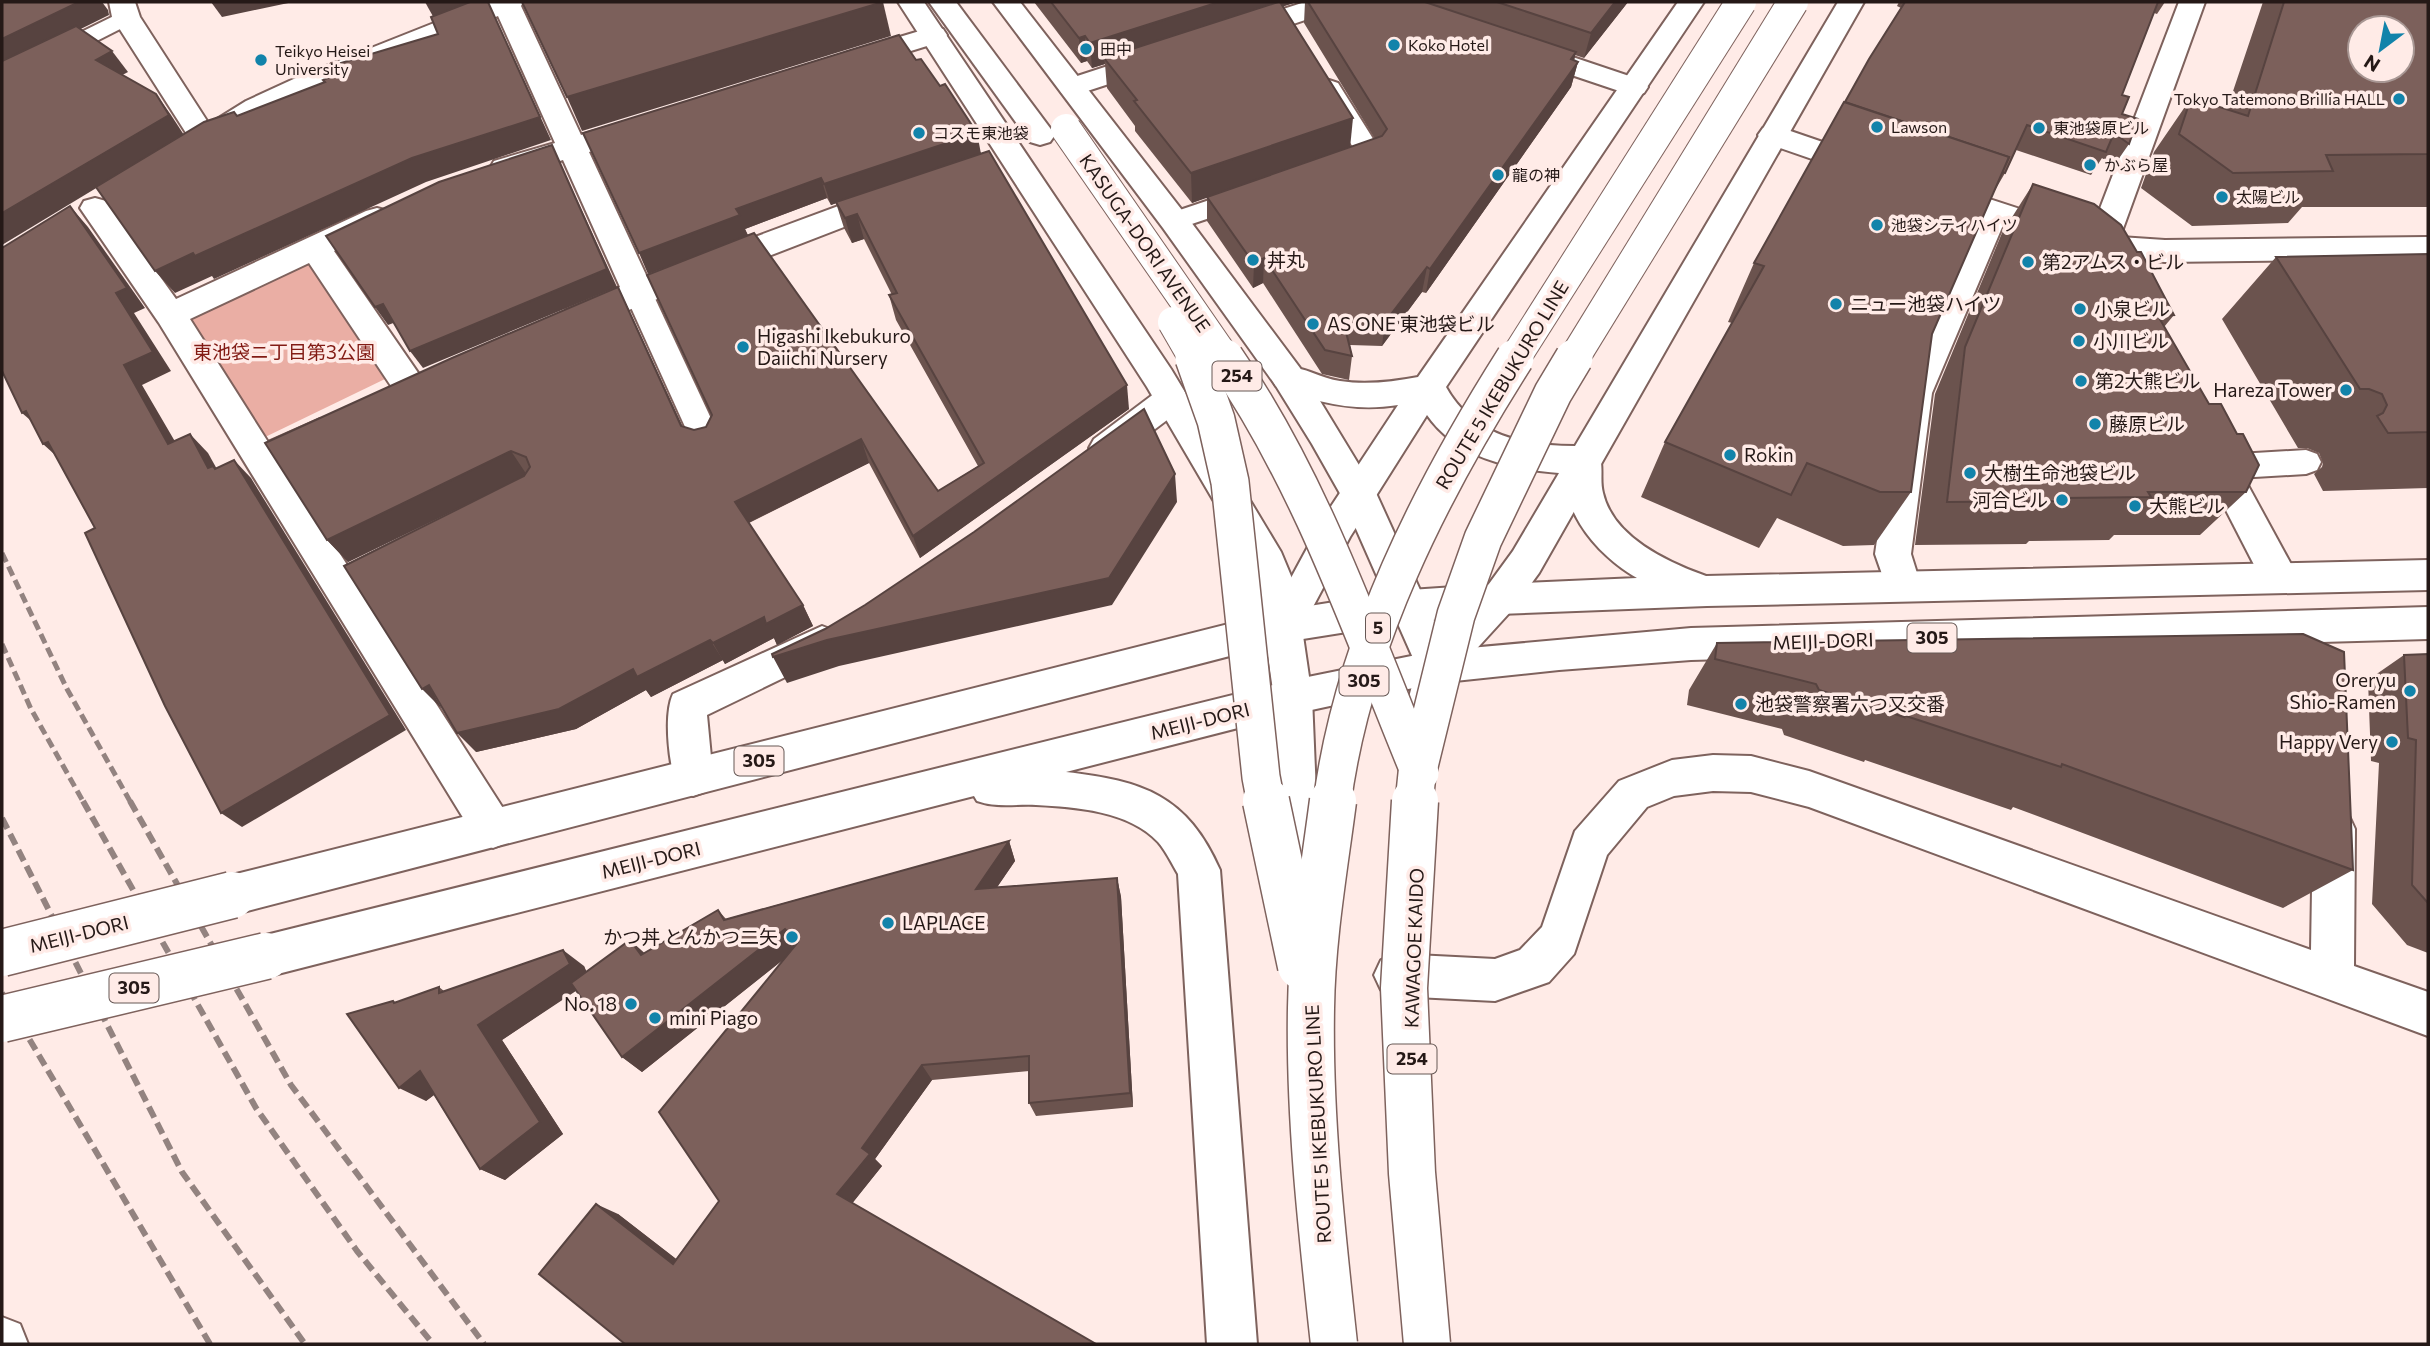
<svg xmlns="http://www.w3.org/2000/svg" width="2430" height="1346" viewBox="0 0 2430 1346" font-family="Commissioner,'Noto Sans JP',sans-serif">
<style>
.green{fill:#eaaea4}
.lines{fill:none;stroke-linecap:round;stroke-linejoin:round}
.lane-casing{stroke:#7e625d;stroke-width:4}
.street-casing{stroke:#7e625d;stroke-width:4}
.secondary-casing{stroke:#7e625d;stroke-width:4}
.primary-casing{stroke:#7e625d;stroke-width:4}
.highway-casing{stroke:#7e625d;stroke-width:4}
.lane{fill:#fff;fill-rule:evenodd}
.street{fill:#fff;fill-rule:evenodd}
.secondary{fill:#fff;fill-rule:evenodd}
.primary{fill:#fff;fill-rule:evenodd}
.highway{fill:#fff;fill-rule:evenodd}
.rail-far1{stroke:#938380;stroke-width:5;stroke-dasharray:10 5;stroke-linecap:butt}
.rail{stroke:#938380;stroke-width:6;stroke-dasharray:12 6;stroke-linecap:butt}
.primary-bridge-casing{stroke:#7e625d;stroke-width:49;stroke-linecap:butt}
.highway-bridge-far2-casing{stroke:#7e625d;stroke-width:32;stroke-linecap:butt}
.highway-bridge-far1-casing{stroke:#7e625d;stroke-width:40;stroke-linecap:butt}
.highway-bridge-casing{stroke:#7e625d;stroke-width:49;stroke-linecap:butt}
.primary-bridge{stroke:#fff;stroke-width:46}
.highway-bridge-far2{stroke:#fff;stroke-width:30}
.highway-bridge-far1{stroke:#fff;stroke-width:37}
.highway-bridge{stroke:#fff;stroke-width:46}
.wall{fill:#6b534e;fill-rule:evenodd}
.shaded-wall{fill:#574340}
.building{fill:#7c605b;stroke:#574340;stroke-width:2;fill-rule:evenodd}
.poi-dot{fill:#1283aa;stroke:#ffebe7;stroke-width:2.5}
.labels{text-anchor:middle;stroke-width:7;stroke-linejoin:round;paint-order:stroke}
.far-poi-label{font-size:16px;fill:#251917;stroke:#ffebe7;text-anchor:start}
.shield{fill:#ffebe7;stroke:#665855;stroke-width:2}
.shield-label{font-size:18px;font-weight:bold;fill:#251917}
.street-label{font-size:19px;fill:#251917;stroke:#ffebe7}
.poi-label{font-size:19px;fill:#251917;stroke:#ffebe7;text-anchor:start}
.park-label{font-size:19px;fill:#821b14;stroke:#ffebe7}
</style>
<rect width="100%" height="100%" fill="#ffebe7"/>
<polygon class="green" points="308,263 385,379 259,440 182,317"/>
<g class="lines">
<defs>
<g id="lane">
<polygon points="126,10 134,12 138,17 134,22 2,89 2,71"/>
<polygon points="1329,80 1338,83 1382,153 1378,159 1338,173 1329,171 1325,165 1329,159 1354,149 1317,88 1320,83"/>
<polygon points="1251,186 1260,189 1264,195 1260,201 1174,230 1165,227 1161,221 1165,215"/>
<polygon points="638,282 648,285 652,292 721,440 717,448 706,451 695,448 691,440 624,292 628,285"/>
<polygon points="2306,450 2317,454 2321,462 2317,470 2306,474 2221,479 2210,475 2206,467 2210,459 2221,455"/>
</g>
<g id="street">
<path d="M109,2H135L140,17L209,124L246,101L298,77L487,2H523L521,6L581,135L638,118L648,120L653,127L648,134L589,152L647,277L879,191L890,188L901,191L905,198L901,205L577,330L566,326L561,318L566,310L620,287L563,160L505,178L494,175L490,168L494,161L555,143L498,16C422,47 337,74 265,115C244,127 220,154 195,147L112,17Z"/>
<polygon points="1305,2 1344,2 1341,8 1251,38 1241,40 1231,38 1227,32 1231,26"/>
<polygon points="2179,2 2205,2 2120,237 2165,240 2428,237 2428,259 2165,262 2101,257 2003,225 1932,393 1911,554 1921,586 1916,597 1903,601 1890,597 1875,554 1898,393 1976,216 1926,199 1922,192 1926,185 1937,182 2091,232"/>
<polygon points="933,27 943,29 947,35 943,41 856,68 846,65 842,59 846,53"/>
<polygon points="1528,42 1644,81 1648,87 1644,93 1634,96 1518,57 1514,51 1518,45"/>
<polygon points="1157,50 1167,53 1171,59 1167,65 1072,96 1062,93 1058,87 1062,81"/>
<polygon points="1773,125 1878,161 1882,168 1878,175 1867,178 1763,142 1758,135 1763,128"/>
<polygon points="95,198 106,201 176,299 366,211 377,208 388,211 392,218 388,225 334,251 423,380 428,389 423,398 411,402 399,398 309,263 190,319 268,442 320,419 332,423 337,432 332,441 283,465 508,816 514,829 508,842 493,848 478,842 159,323 80,208 84,201"/>
<polygon points="1171,386 1183,390 1188,399 1183,408 1118,457 1106,461 1094,457 1089,448 1094,439 1159,390"/>
<polygon points="2214,441 2226,445 2292,566 2297,577 2292,588 2279,592 2266,588 2197,454 2202,445"/>
<path d="M822,626L835,631L841,642L835,653L707,715L713,778L707,791L693,796L679,791C669,770 663,715 673,694Z"/>
<polygon points="1713,755 1751,756 1809,771 2311,950 2313,829 2319,816 2334,810 2349,816 2355,829 2354,966 2428,992 2428,1036 1809,807 1751,792 1713,791 1674,796 1647,807 1607,855 1574,954 1549,982 1495,1001 1396,996 1381,990 1374,975 1381,960 1396,954 1495,959 1520,950 1542,927 1575,831 1619,781 1672,760"/>
</g>
<g id="secondary">
<path d="M1678,2H1704L1446,387C1473,436 1524,446 1575,446L1838,2H1864L1539,573L1512,610L1450,678L1436,682L1422,678L1417,666L1422,654L1486,588L1513,551L1559,473C1510,469 1457,458 1427,415L1350,537L1297,637L1284,642L1271,637L1265,626L1324,517L1398,405C1355,412 1315,403 1276,386L1271,377L1276,368C1298,362 1318,378 1340,381C1366,385 1392,382 1418,377Z"/>
<polygon points="2,1317 20,1324 28,1344 2,1344"/>
</g>
<g id="primary">
<path d="M1585,447L1597,450C1605,465 1599,478 1603,493C1613,537 1667,562 1706,576L2428,560V590L1707,606L1499,614L1410,622L1284,642L232,915L217,909L211,895L217,881L232,875L1284,610L1410,590L1499,584L1637,578C1597,556 1547,499 1573,450Z"/>
<path d="M2428,607V639L1691,660L1559,670L1436,683L1293,714L1066,772C1143,781 1187,795 1220,870L1257,1344H1207L1178,874C1172,864 1166,851 1158,842C1129,811 1076,807 1036,805C1015,804 997,808 977,801L974,796L266,977L251,971L244,956L251,941L266,935L1293,680L1436,651L1691,628Z"/>
</g>
<g id="highway">
<polygon points="898,2 924,2 1171,369 1281,552 1296,588 1312,697 1320,891 1314,905 1299,911 1284,905 1278,891 1274,697 1258,588 1246,556 1147,387"/>
<polygon points="929,2 956,2 1050,128 1055,135 1050,142 1040,145 1030,142"/>
<polygon points="993,2 1020,2 1185,214 1300,368 1376,493 1455,667 1441,713 1427,718 1413,713 1408,701 1417,667 1342,497 1312,444 1276,386 1163,228"/>
</g>
</defs>
<use href="#lane" class="lane-casing"/>
<use href="#street" class="street-casing"/>
<use href="#secondary" class="secondary-casing"/>
<use href="#primary" class="primary-casing"/>
<use href="#highway" class="highway-casing"/>
<use href="#lane" class="lane"/>
<use href="#street" class="street"/>
<use href="#secondary" class="secondary"/>
<use href="#primary" class="primary"/>
<use href="#highway" class="highway"/>
<g class="rail-far1">
<polyline points="2,553 67,689 131,803"/>
<polyline points="2,644 31,709 84,803"/>
</g>
<g class="rail">
<polyline points="83,801 256,1108 357,1251 433,1344"/>
<polyline points="130,801 291,1085 484,1344"/>
<polyline points="2,818 182,1172 305,1344"/>
<polyline points="2,993 210,1344"/>
</g>
<defs>
<g id="primary-bridge">
<polyline points="2,953 232,895"/>
<polyline points="2,1019 266,956"/>
</g>
<g id="highway-bridge-far2">
<polyline points="1066,129 1226,360"/>
<polyline points="1173,322 1195,360"/>
<polyline points="1514,360 1741,2"/>
<polyline points="1573,360 1793,2"/>
</g>
<g id="highway-bridge-far1">
<polyline points="1194,358 1216,420 1230,482 1261,777 1266,803"/>
<path d="M1225,358C1312,484 1362,633 1420,773"/>
<path d="M1332,803C1353,643 1430,492 1515,358"/>
<polyline points="1414,803 1417,774 1456,615 1483,539 1553,393 1574,358"/>
</g>
<g id="highway-bridge">
<polyline points="1266,801 1301,966"/>
<path d="M1333,801C1324,870 1312,938 1311,1008C1309,1120 1322,1233 1334,1344"/>
<polyline points="1415,801 1404,988 1412,1173 1427,1344"/>
</g>
</defs>
<use href="#primary-bridge" class="primary-bridge-casing"/>
<use href="#highway-bridge-far2" class="highway-bridge-far2-casing"/>
<use href="#highway-bridge-far1" class="highway-bridge-far1-casing"/>
<use href="#highway-bridge" class="highway-bridge-casing"/>
<use href="#primary-bridge" class="primary-bridge"/>
<use href="#highway-bridge-far2" class="highway-bridge-far2"/>
<use href="#highway-bridge-far1" class="highway-bridge-far1"/>
<use href="#highway-bridge" class="highway-bridge"/>
</g>
<g class="wall">
<polygon points="1034,2 1297,2 1283,6 1350,147 1375,139 1304,23 1305,2 1628,2 1584,58 1575,55 1574,60 1578,62 1571,87 1426,293 1422,292 1382,346 1350,345 1352,356 1349,380 1322,374 1263,283 1253,288 1207,221 1207,197 1192,203 1135,131 1135,126 1107,88 1105,64 1092,68 1087,61 1081,63"/>
<polygon points="1899,2 2165,2 2157,14 2154,13 2122,95 2122,114 2129,144 2113,167 2102,158 2091,175 2016,150 2005,173 1994,192 1932,334 1911,492 1874,545 1843,546 1777,518 1759,548 1641,497 1665,442 1732,323 1728,322 1754,263 1845,102 1901,8 1897,6"/>
<polygon points="2263,2 2428,2 2428,207 2302,207 2288,223 2192,226 2141,188 2154,152 2191,98 2227,109"/>
<path d="M916,60L981,153L1129,409L920,558L869,463L749,523L803,605L813,626L777,645L774,638L725,664L723,660L651,697L646,690L576,729L476,752L525,476L348,562L327,540L618,287L682,426L694,430L706,427L712,415L697,255L648,274ZM827,198L831,205L836,203L844,228L852,243L864,239L892,295H889L896,320L978,466L938,491L748,235L745,229Z"/>
<polygon points="2033,184 2174,315 2164,327 2246,492 2200,535 2114,535 2109,540 2029,541 2026,544 1915,545 1935,394 2002,233"/>
<polygon points="2428,254 2428,488 2323,491 2314,474 2322,467 2323,463 2319,453 2307,448 2298,448 2222,319 2276,257"/>
<polygon points="2303,634 2353,870 2283,908 2013,807 2011,810 1865,760 1864,762 1784,735 1782,729 1687,705 1689,690 1717,643"/>
<polygon points="2428,654 2428,953 2407,945 2372,904 2379,763 2371,761 2368,680 2404,655"/>
<polygon points="1009,841 1015,861 997,887 1117,878 1121,897 1133,1107 1036,1116 1029,1103 1029,1071 932,1080 875,1159 882,1166 852,1203 625,1344 618,1214 676,1259 719,1201 784,959 642,1072 622,1057 576,990 502,1040 563,1134 505,1180 480,1169 434,1095 426,1101 393,1001 396,1002 439,987 444,991 584,966 586,972 644,953 718,910 726,919"/>
</g>
<g class="shaded-wall">
<polygon points="79,2 102,2 108,10 109,15 2,68 2,39"/>
<polygon points="211,2 293,2 222,17"/>
<polygon points="425,2 481,2 435,20"/>
<polygon points="488,2 551,140 426,182 214,279 212,276 175,293 155,271"/>
<polygon points="883,2 891,36 582,131 567,97"/>
<polygon points="1219,2 1297,2 1109,63 1104,58 1105,64 1092,68 1090,43"/>
<polygon points="1615,2 1628,2 1584,58 1591,33"/>
<polygon points="1085,36 1087,61 1081,63 1079,38"/>
<polygon points="112,51 128,72 113,80 96,60"/>
<polygon points="1576,52 1572,70 1578,62 1571,87 1426,293 1430,269"/>
<polygon points="156,94 171,115 184,135 2,245 2,213"/>
<polygon points="1353,118 1350,148 1192,203 1191,173"/>
<polygon points="977,133 981,154 831,205 824,184"/>
<polygon points="552,145 617,287 423,368 410,351"/>
<polygon points="821,178 827,198 745,229 748,236 648,274 639,253 736,209"/>
<polygon points="70,206 88,227 145,308 134,313 171,371 142,385 187,462 168,444 124,365 116,293"/>
<polygon points="857,214 864,239 852,243 845,218"/>
<polygon points="1264,258 1263,283 1253,288 1254,264"/>
<polygon points="1427,267 1422,292 1382,346 1385,322"/>
<polygon points="618,287 630,312 693,449 681,426"/>
<polygon points="383,304 396,322 388,325 375,307"/>
<polygon points="1127,385 1129,409 920,558 913,536"/>
<polygon points="26,411 43,431 22,413"/>
<polygon points="190,434 208,453 218,471 208,468"/>
<polygon points="861,439 869,463 746,524 735,502"/>
<polygon points="48,442 64,463 43,444"/>
<polygon points="511,451 527,475 348,562 327,540"/>
<polygon points="234,460 251,478 406,730 242,827 221,813"/>
<polygon points="1175,474 1177,502 1112,605 839,666 787,683 773,657"/>
<polygon points="803,605 813,626 777,645 774,638 725,664 713,643 764,617"/>
<polygon points="710,640 723,660 651,697 646,690 576,729 476,752 457,733 633,669"/>
<polygon points="429,685 442,709 422,689"/>
<polygon points="1009,841 1015,861 983,908 976,889"/>
<polygon points="1117,878 1121,897 1133,1107 1130,1093"/>
<polygon points="785,929 799,947 642,1072 622,1057"/>
<polygon points="630,940 650,958 641,955"/>
<polygon points="563,950 584,966 591,981 502,1040 563,1134 505,1180 480,1169 478,1025"/>
<polygon points="922,1065 932,1080 875,1159 882,1166 851,1205 837,1194 862,1148"/>
<polygon points="420,1071 447,1085 426,1101 399,1088"/>
<polygon points="596,1204 618,1214 693,1272 673,1264"/>
</g>
<g class="building">
<polygon points="2,2 79,2 2,39"/>
<polygon points="470,2 488,2 540,117 412,158 195,256 193,253 155,271 96,187 204,122 234,112 237,116 325,82 323,80 330,77 324,68 438,34 431,17"/>
<polygon points="522,2 883,2 567,97"/>
<polygon points="1051,2 1219,2 1090,43 1085,36 1079,38"/>
<polygon points="1278,2 1280,2 1353,118 1191,173 1134,101 1137,100 1104,58"/>
<polygon points="1308,2 1425,2 1576,52 1571,59 1578,62 1430,269 1427,267 1385,322 1343,320 1352,356 1325,350 1264,258 1254,264 1207,197 1382,136 1387,129"/>
<polygon points="1497,2 1615,2 1591,33"/>
<polygon points="1905,2 2158,2 2122,95 2129,97 2122,114 2138,119 2129,144 2114,133 2106,152 2027,125 2005,173 2002,172 2009,157 1845,102 1869,59"/>
<path d="M2284,2H2428V154L2326,155L2333,171L2233,173L2179,134L2191,98L2248,116ZM2360,28H2402V70H2360Z"/>
<polygon points="76,26 112,51 96,60 156,94 169,115 2,213 2,61"/>
<polygon points="899,35 916,60 921,59 940,86 945,84 977,133 824,184 821,178 736,209 740,215 639,253 583,133"/>
<polygon points="1844,102 2009,157 1932,334 1911,492 1880,492 1807,463 1791,495 1665,442 1764,266 1754,263"/>
<polygon points="552,145 607,269 410,351 383,304 375,307 326,236 439,182"/>
<polygon points="989,151 1127,385 913,536 861,439 735,502 803,605 766,624 764,617 713,643 710,640 637,677 633,669 559,709 457,733 429,685 422,689 344,566 524,476 530,467 526,457 511,451 327,540 265,443 452,358 618,287 681,426 694,430 706,427 712,415 647,275 754,233 938,491 984,463 889,295 897,293 857,214 845,218 836,202"/>
<polygon points="2033,184 2094,204 2121,225 2137,252 2141,252 2174,315 2158,316 2209,404 2221,404 2237,434 2243,434 2259,465 2246,492 2148,492 2151,497 2064,498 2064,501 1947,502 1965,347"/>
<polygon points="70,206 127,288 116,293 153,352 124,365 168,444 190,434 208,468 213,466 215,469 234,460 390,715 221,813 165,706 85,533 95,528 48,442 43,444 26,411 22,413 2,371 2,248"/>
<polygon points="2428,254 2428,432 2388,433 2377,416 2383,413 2387,405 2382,394 2369,389 2360,389 2276,257"/>
<polygon points="1144,409 1175,474 1109,578 827,640 773,657 772,654 825,629 865,605 974,532"/>
<polygon points="2303,634 2344,652 2353,870 2062,764 2061,767 1903,715 1904,717 1819,690 1816,684 1715,659 1717,643"/>
<polygon points="2428,654 2428,903 2412,885 2416,740 2408,738 2404,655"/>
<polygon points="1009,841 976,889 1117,878 1130,1093 1029,1103 1029,1056 922,1065 862,1148 870,1154 837,1194 1096,1344 625,1344 539,1274 596,1204 673,1264 719,1201 659,1112 798,942 785,929 622,1057 571,983 630,940 641,955 718,910 724,920"/>
<polygon points="563,950 570,964 478,1025 540,1122 480,1169 420,1071 399,1088 347,1014 393,1001 394,1003 439,987 439,993"/>
</g>
<g class="poi-dot">
<circle cx="1394" cy="45" r="7"/>
<circle cx="1086" cy="49" r="7"/>
<circle cx="261" cy="60" r="7"/>
<circle cx="2399" cy="99" r="7"/>
<circle cx="1877" cy="127" r="7"/>
<circle cx="2039" cy="128" r="7"/>
<circle cx="919" cy="133" r="7"/>
<circle cx="2090" cy="165" r="7"/>
<circle cx="1498" cy="175" r="7"/>
<circle cx="2222" cy="197" r="7"/>
<circle cx="1877" cy="225" r="7"/>
<circle cx="1253" cy="260" r="7"/>
<circle cx="2028" cy="262" r="7"/>
<circle cx="1836" cy="304" r="7"/>
<circle cx="2080" cy="309" r="7"/>
<circle cx="1313" cy="324" r="7"/>
<circle cx="2079" cy="341" r="7"/>
<circle cx="743" cy="347" r="7"/>
<circle cx="2081" cy="381" r="7"/>
<circle cx="2346" cy="390" r="7"/>
<circle cx="2095" cy="424" r="7"/>
<circle cx="1730" cy="455" r="7"/>
<circle cx="1970" cy="473" r="7"/>
<circle cx="2062" cy="500" r="7"/>
<circle cx="2135" cy="506" r="7"/>
<circle cx="2410" cy="691" r="7"/>
<circle cx="1741" cy="704" r="7"/>
<circle cx="2392" cy="742" r="7"/>
<circle cx="888" cy="923" r="7"/>
<circle cx="792" cy="937" r="7"/>
<circle cx="631" cy="1004" r="7"/>
<circle cx="655" cy="1018" r="7"/>
</g>
<g class="labels">
<g class="far-poi-label">
<text x="1408" y="51">Koko Hotel</text>
<text x="1100" y="55">田中</text>
<text x="275" y="57">Teikyo Heisei<tspan x="275" dy="18">University</tspan></text>
<text x="2385" y="105" text-anchor="end">Tokyo Tatemono Brillia HALL</text>
<text x="1891" y="133">Lawson</text>
<text x="2053" y="134">東池袋原ビル</text>
<text x="933" y="139">コスモ東池袋</text>
<text x="2104" y="171">かぶら屋</text>
<text x="1512" y="181">龍の神</text>
<text x="2236" y="203">太陽ビル</text>
<text x="1891" y="231">池袋シティハイツ</text>
</g>
<g class="shield">
<rect x="1212.5" y="361.5" width="49" height="29" rx="5"/>
<rect x="1366" y="613.5" width="24" height="29" rx="5"/>
<rect x="1907.5" y="623.5" width="49" height="29" rx="5"/>
<rect x="1339.5" y="666.5" width="49" height="29" rx="5"/>
<rect x="734.5" y="746.5" width="49" height="29" rx="5"/>
<rect x="109.5" y="973.5" width="49" height="29" rx="5"/>
<rect x="1387.5" y="1044.5" width="49" height="29" rx="5"/>
</g>
<g class="shield-label">
<text x="1237" y="382">254</text>
<text x="1378" y="634">5</text>
<text x="1932" y="644">305</text>
<text x="1364" y="687">305</text>
<text x="759" y="767">305</text>
<text x="134" y="994">305</text>
<text x="1412" y="1065">254</text>
</g>
<g class="street-label">
<text transform="translate(1145 243) rotate(55)" y="7">KASUGA-DORI AVENUE</text>
<text transform="translate(1502 385) rotate(-59)" y="7">ROUTE 5 IKEBUKURO LINE</text>
<text transform="translate(1823 641) rotate(-2)" y="7">MEIJI-DORI</text>
<text transform="translate(1200 721) rotate(-14)" y="7">MEIJI-DORI</text>
<text transform="translate(651 860) rotate(-14)" y="7">MEIJI-DORI</text>
<text transform="translate(79 934) rotate(-14)" y="7">MEIJI-DORI</text>
<text transform="translate(1414 948) rotate(-88)" y="7">KAWAGOE KAIDO</text>
<text transform="translate(1318 1124) rotate(-93)" y="7">ROUTE 5 IKEBUKURO LINE</text>
</g>
<g class="poi-label">
<text x="1267" y="267">丼丸</text>
<text x="2042" y="269">第2アムス・ビル</text>
<text x="1850" y="311">ニュー池袋ハイツ</text>
<text x="2094" y="316">小泉ビル</text>
<text x="1327" y="331">AS ONE 東池袋ビル</text>
<text x="757" y="343">Higashi Ikebukuro<tspan x="757" dy="22">Daiichi Nursery</tspan></text>
<text x="2093" y="348">小川ビル</text>
<text x="2095" y="388">第2大熊ビル</text>
<text x="2332" y="397" text-anchor="end">Hareza Tower</text>
<text x="2109" y="431">藤原ビル</text>
<text x="1744" y="462">Rokin</text>
<text x="1984" y="480">大樹生命池袋ビル</text>
<text x="2048" y="507" text-anchor="end">河合ビル</text>
<text x="2149" y="513">大熊ビル</text>
<text x="2396" y="687" text-anchor="end">Oreryu<tspan x="2396" dy="22">Shio-Ramen</tspan></text>
<text x="1755" y="711">池袋警察署六つ又交番</text>
<text x="2378" y="749" text-anchor="end">Happy Very</text>
<text x="902" y="930">LAPLACE</text>
<text x="778" y="944" text-anchor="end">かつ丼 とんかつ二矢</text>
<text x="617" y="1011" text-anchor="end">No. 18</text>
<text x="669" y="1025">mini Piago</text>
</g>
<g class="park-label">
<text x="284" y="359">東池袋ニ丁目第3公園</text>
</g>
</g>
<rect width="2430" height="1346" fill="none" stroke="#251917" stroke-width="7"/>
<g transform="translate(2381 49) rotate(212)"><circle r="33" fill="#ffebe7" stroke="#a89794" stroke-width="2"/>
<path d="M0-5L12 26L0 18L-12 26Z" fill="#1283aa"/>
<text y="-10" font-size="19" font-weight="bold" text-anchor="middle" fill="#251917">N</text>
</g>
</svg>
